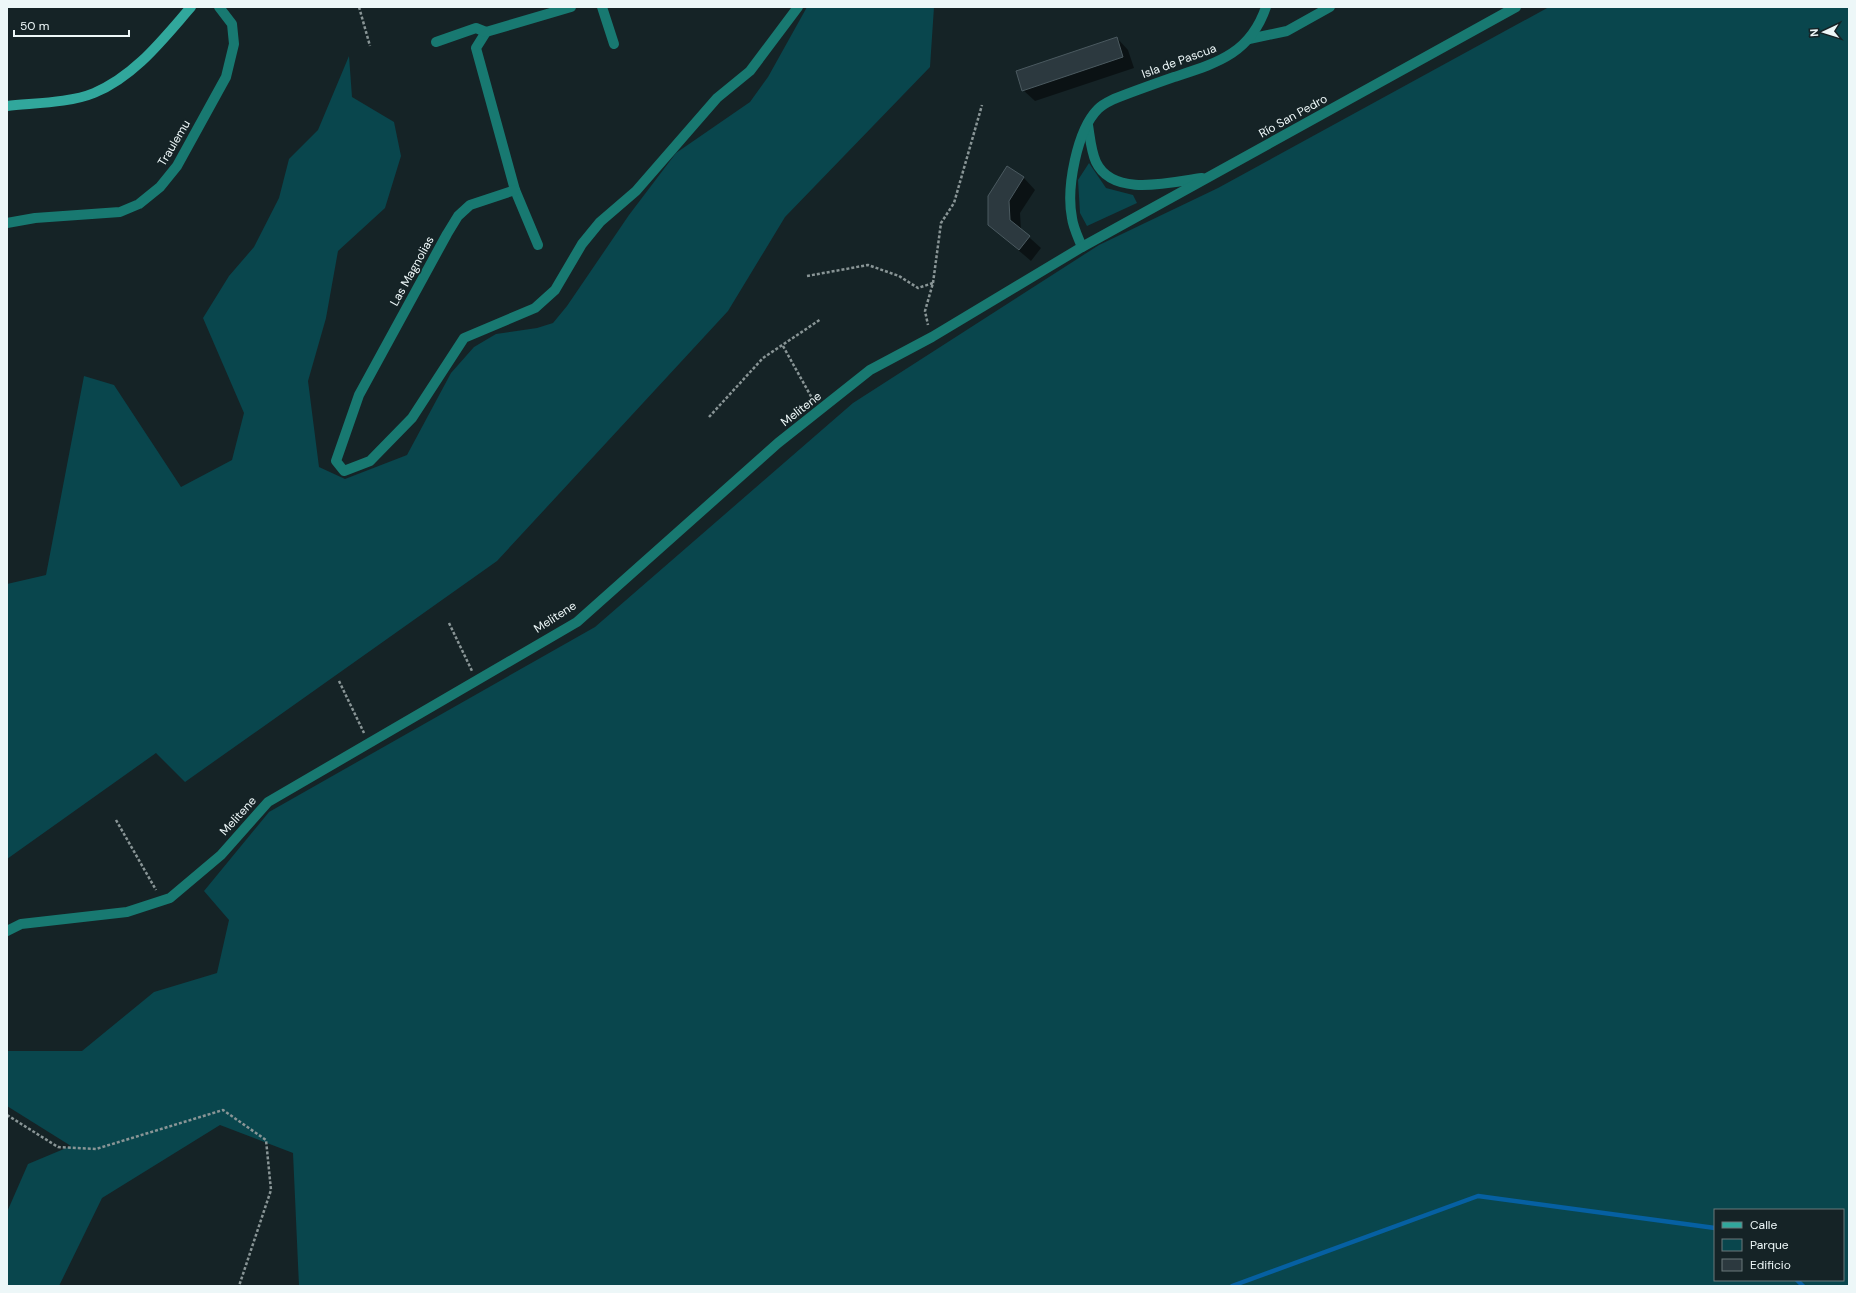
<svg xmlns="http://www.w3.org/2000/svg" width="1856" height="1293" viewBox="0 0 1856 1293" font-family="'DM Sans',sans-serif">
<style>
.green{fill:#09464d;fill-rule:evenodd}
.shadow{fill:#0007}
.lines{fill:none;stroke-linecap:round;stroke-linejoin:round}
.stream{stroke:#0660a2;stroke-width:4.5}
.building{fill:#2c393f;stroke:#4b5a60}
.path{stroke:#899596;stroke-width:2.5;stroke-dasharray:3 2;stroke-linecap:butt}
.street{stroke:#187971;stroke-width:10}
.secondary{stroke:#31a79c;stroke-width:10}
.labels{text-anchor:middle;stroke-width:3.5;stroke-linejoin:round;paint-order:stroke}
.street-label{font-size:12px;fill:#edf7f8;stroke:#152326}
</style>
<rect width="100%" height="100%" fill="#152326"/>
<g class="green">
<polygon points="807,7 934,7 930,67 785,217 728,311 497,561 185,782 156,753 7,859 7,584 46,575 84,376 114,385 181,487 232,460 244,413 203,318 229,276 254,247 279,198 289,159 318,130 349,56 352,97 394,122 401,156 385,208 338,251 326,318 308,381 319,467 345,479 407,455 451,373 474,347 496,334 537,328 553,323 567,306 629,215 676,153 750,102 768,77"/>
<path d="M1549,7H1849V1286H299L293,1153L220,1125L102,1198L59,1286H7V1212L28,1164L71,1146L7,1106V1051H82L154,992L217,973L229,920L204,891L269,812L595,627L853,403L1099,245L1218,188ZM1715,1210H1843V1280H1715Z"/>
<polygon points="1089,163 1106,188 1133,195 1137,203 1087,226 1080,213 1078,180"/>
</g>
<g class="shadow">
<polygon points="1117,38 1128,50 1134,68 1035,101 1023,90"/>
<polygon points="1007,168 1024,178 1035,190 1020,213 1021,230 1041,248 1031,261 989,225"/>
</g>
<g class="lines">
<g class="stream">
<polyline points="1797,1280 1803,1286"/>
<polyline points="1232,1286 1478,1196 1715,1228"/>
</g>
</g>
<g class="building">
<polygon points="1117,37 1123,57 1022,91 1016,71"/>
<polygon points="1007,166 1024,177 1009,201 1010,220 1030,236 1019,250 988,225 988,196"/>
</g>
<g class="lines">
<g class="path">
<polyline points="359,7 370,46"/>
<polyline points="807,276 868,265 899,276 918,288 933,283 925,311 928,325"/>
<polyline points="933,283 941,223 954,203 982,105"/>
<polyline points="783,346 813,400"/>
<polyline points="709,417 763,358 821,319"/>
<polyline points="449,623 472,671"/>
<polyline points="339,681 364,733"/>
<polyline points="116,820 156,890"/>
<polyline points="7,1115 58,1147 96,1149 223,1110 266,1140 271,1190 239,1286"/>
</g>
<g class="street">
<polyline points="602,7 614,44"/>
<polyline points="486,32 476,48 515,190 538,245"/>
<polyline points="486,32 571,7"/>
<polyline points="1249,39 1287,31 1330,7"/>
<polyline points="436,42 476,28 486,32"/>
<path d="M1088,125C1090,137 1091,151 1096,162C1113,198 1171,182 1202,178"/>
<polyline points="515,190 470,205 458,216 447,234 359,395 336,461 344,471 370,461 412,418 464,338 535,308 555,290 582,244 600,222 636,191 717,98 750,71 798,7"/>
<polyline points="7,223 35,218 120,212 139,204 160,187 177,166 226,77 234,44 232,24 219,7"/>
<path d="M1082,247C1078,237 1073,227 1072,218C1066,188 1077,130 1098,109C1103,104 1108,102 1114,99C1134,91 1154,84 1174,77C1217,63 1250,54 1266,7"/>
<polyline points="7,931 21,924 127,912 170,898 221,855 268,802 577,622 778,443 870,370 932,337 1082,247 1516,7"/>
</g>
<path class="secondary" d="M7,106C33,103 70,103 94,93C135,76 163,39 191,7"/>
</g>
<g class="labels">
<g class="street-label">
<text transform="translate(1179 61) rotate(-20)" y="4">Isla de Pascua</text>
<text transform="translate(1293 116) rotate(-29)" y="4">Río San Pedro</text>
<text transform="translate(174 143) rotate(-59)" y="4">Traulemu</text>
<text transform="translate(412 271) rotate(-61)" y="4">Las Magnolias</text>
<text transform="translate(801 409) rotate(-38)" y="4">Melitene</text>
<text transform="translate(555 617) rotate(-33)" y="4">Melitene</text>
<text transform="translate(238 816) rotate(-48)" y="4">Melitene</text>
</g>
</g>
<rect width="1856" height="1293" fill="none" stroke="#edf7f8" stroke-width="16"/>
<rect x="1714" y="1209" width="130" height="72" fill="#152326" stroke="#6b787a"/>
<rect x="1722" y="1222" width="20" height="6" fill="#31a79c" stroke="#6b787a"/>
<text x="1750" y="1229" font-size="12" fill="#edf7f8">Calle</text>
<rect x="1722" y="1239" width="20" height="12" fill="#09464d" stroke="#6b787a"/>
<text x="1750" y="1249" font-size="12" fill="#edf7f8">Parque</text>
<rect x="1722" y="1259" width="20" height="12" fill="#2c393f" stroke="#6b787a"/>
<text x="1750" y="1269" font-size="12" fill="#edf7f8">Edificio</text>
<g transform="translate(1824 32) rotate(266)" stroke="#152326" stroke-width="3" paint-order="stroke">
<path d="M0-3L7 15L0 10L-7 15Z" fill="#edf7f8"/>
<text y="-6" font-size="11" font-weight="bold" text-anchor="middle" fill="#edf7f8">N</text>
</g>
<path d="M14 30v6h115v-6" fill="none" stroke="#edf7f8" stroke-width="2"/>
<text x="20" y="30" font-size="12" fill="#edf7f8" stroke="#152326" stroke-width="3" paint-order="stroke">50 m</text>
</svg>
